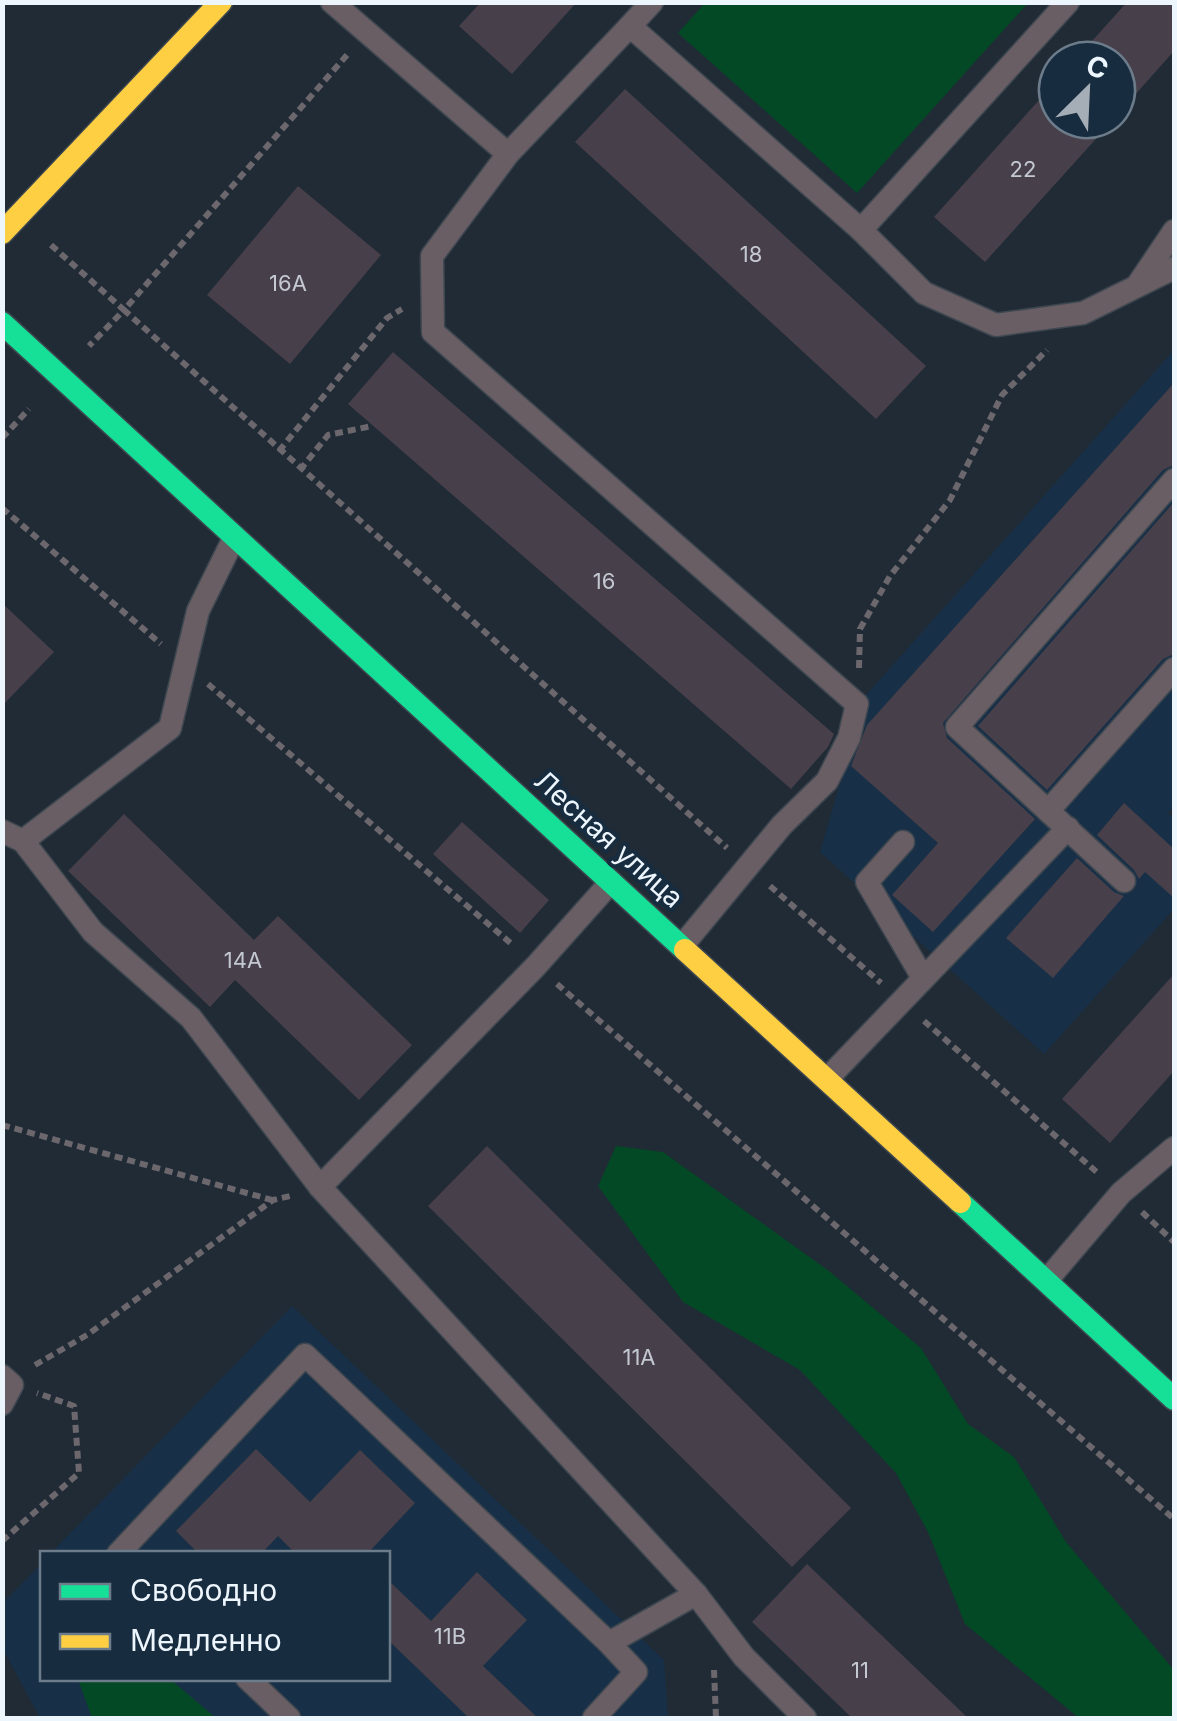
<svg xmlns="http://www.w3.org/2000/svg" width="1177" height="1721" viewBox="0 0 1177 1721" font-family="Inter,sans-serif">
<style>
.built{fill:#183047}
.green{fill:#044925}
.building{fill:#473f49}
.lines{fill:none;stroke-linecap:round;stroke-linejoin:round}
.lane-casing{stroke:#3e4750;stroke-width:25}
.fast-casing{stroke:#3e4750;stroke-width:25}
.slow-casing{stroke:#3e4750;stroke-width:25}
.path{stroke:#6b676d;stroke-width:6;stroke-dasharray:8 5;stroke-linecap:butt}
.lane{stroke:#685e64;stroke-width:22}
.fast{stroke:#16e098;stroke-width:22}
.slow{stroke:#ffcf43;stroke-width:22}
.labels{text-anchor:middle;stroke-width:8;stroke-linejoin:round;paint-order:stroke}
.number-label{font-size:22px;fill:#c4c8d0}
.street-label{font-size:28px;fill:#edf5fd;stroke:#172c3f}
</style>
<rect width="100%" height="100%" fill="#202b36"/>
<g class="built">
<polygon points="1174,350 1174,806 1168,813 1174,819 1174,909 1044,1054 820,852 866,695"/>
<polygon points="292,1306 664,1660 668,1718 40,1718 3,1649 2,1604 42,1563 42,1678 388,1678 388,1554 51,1553"/>
</g>
<g class="green">
<polygon points="705,3 705,2 1028,3 857,193 678,33"/>
<polygon points="616,1146 663,1152 829,1271 921,1348 968,1424 1014,1457 1066,1542 1174,1670 1174,1718 1079,1718 965,1624 928,1532 896,1473 800,1370 683,1302 598,1186"/>
<polygon points="78,1679 170,1679 216,1718 92,1718"/>
</g>
<g class="building">
<polygon points="481,2 577,2 512,74 459,26"/>
<polygon points="1127,2 1174,2 1174,51 1117,115 1117,60 1075,60"/>
<polygon points="1057,80 1057,120 1113,120 985,262 934,217"/>
<polygon points="625,89 926,366 876,419 575,142"/>
<polygon points="298,186 381,255 290,364 207,295"/>
<polygon points="393,352 834,734 828,747 791,789 348,404"/>
<polygon points="1174,383 1174,465 1163,470 943,723 947,738 1035,819 933,932 892,895 938,843 851,766 867,725"/>
<polygon points="1174,502 1174,654 1163,659 1047,790 978,726"/>
<polygon points="2,603 54,652 2,706"/>
<polygon points="1124,803 1174,849 1174,898 1145,872 1139,879 1134,870 1097,835"/>
<polygon points="124,814 254,940 278,916 412,1045 359,1100 235,980 210,1007 68,871"/>
<polygon points="462,822 549,900 520,933 433,854"/>
<polygon points="1077,858 1114,892 1124,896 1053,978 1006,938"/>
<polygon points="1174,974 1174,1071 1110,1143 1062,1099"/>
<polygon points="487,1146 851,1508 792,1567 428,1206"/>
<polygon points="256,1449 310,1502 360,1450 415,1503 367,1554 296,1554 278,1536 261,1554 199,1554 176,1531"/>
<polygon points="807,1564 968,1718 852,1718 752,1622"/>
<polygon points="477,1572 527,1620 483,1666 538,1718 469,1718 388,1640 388,1580 431,1621"/>
</g>
<g class="lines">
<defs>
<g id="lane">
<polyline points="332,2 508,154 630,26 861,230 924,293 996,325 1083,313 1174,268"/>
<polyline points="630,26 652,2"/>
<polyline points="508,154 432,256 433,332 857,704 849,738 827,781 782,825 682,946"/>
<polyline points="861,230 1068,2"/>
<polyline points="1139,283 1174,231"/>
<polyline points="1048,811 1174,669"/>
<polyline points="2,831 23,841 93,932 191,1018 320,1187 696,1594 744,1657 805,1718"/>
<polyline points="23,841 170,728 198,611 234,538"/>
<polyline points="903,842 867,882 923,978"/>
<polyline points="1124,881 957,727 1174,480"/>
<polyline points="828,1078 1068,828"/>
<polyline points="320,1187 536,966 611,882"/>
<polyline points="1047,1280 1121,1193 1174,1148"/>
<polyline points="2,1376 12,1385 2,1404"/>
<polyline points="118,1554 305,1355 609,1643 696,1594"/>
<polyline points="247,1678 289,1718"/>
<polyline points="594,1718 636,1672 609,1643"/>
</g>
<g id="fast">
<polyline points="2,323 685,950"/>
<polyline points="960,1202 1174,1399"/>
</g>
<g id="slow">
<polyline points="2,233 221,2"/>
<polyline points="685,950 960,1202"/>
</g>
</defs>
<use href="#lane" class="lane-casing"/>
<use href="#fast" class="fast-casing"/>
<use href="#slow" class="slow-casing"/>
<g class="path">
<polyline points="347,55 124,310 727,848"/>
<polyline points="51,245 124,310 89,346"/>
<polyline points="2,438 29,409"/>
<polyline points="279,451 387,318 402,309"/>
<polyline points="300,470 328,435 372,426"/>
<polyline points="2,508 161,644"/>
<polyline points="859,668 860,629 890,576 950,500 1002,395 1047,350"/>
<polyline points="208,684 514,946"/>
<polyline points="770,886 881,983"/>
<polyline points="557,984 1174,1519"/>
<polyline points="924,1021 1099,1174"/>
<polyline points="2,1125 272,1200"/>
<polyline points="1142,1212 1174,1242"/>
<polyline points="35,1365 87,1335 273,1200 290,1196"/>
<polyline points="2,1541 79,1473 74,1406 37,1393"/>
<polyline points="714,1670 716,1718"/>
</g>
<use href="#lane" class="lane"/>
<use href="#fast" class="fast"/>
<use href="#slow" class="slow"/>
</g>
<g class="labels">
<g class="number-label">
<text x="1023" y="177">22</text>
<text x="751" y="262">18</text>
<text x="288" y="291">16А</text>
<text x="604" y="589">16</text>
<text x="243" y="968">14А</text>
<text x="639" y="1365">11А</text>
<text x="450" y="1644">11В</text>
<text x="860" y="1678">11</text>
</g>
<g class="street-label">
<text transform="translate(609 839) rotate(42)" y="10">Лесная улица</text>
</g>
</g>
<rect width="1177" height="1721" fill="none" stroke="#edf5fd" stroke-width="10"/>
<rect x="40" y="1551" width="350" height="130" fill="#172c3f" stroke="#6d7c8b" stroke-width="2.5"/>
<rect x="60" y="1584" width="50" height="15" fill="#16e098" stroke="#6d7c8b" stroke-width="2.5"/>
<text x="130" y="1601" font-size="30" fill="#edf5fd">Свободно</text>
<rect x="60" y="1634" width="50" height="15" fill="#ffcf43" stroke="#6d7c8b" stroke-width="2.5"/>
<text x="130" y="1651" font-size="30" fill="#edf5fd">Медленно</text>
<g transform="translate(1087 90) rotate(24)"><circle r="48" fill="#172c3f" stroke="#6d7c8b" stroke-width="2.5"/>
<path d="M0-8L18 38L0 25L-18 38Z" fill="#a5aeb7"/>
<text y="-15" font-size="28" font-weight="bold" text-anchor="middle" fill="#edf5fd">С</text>
</g>
</svg>
